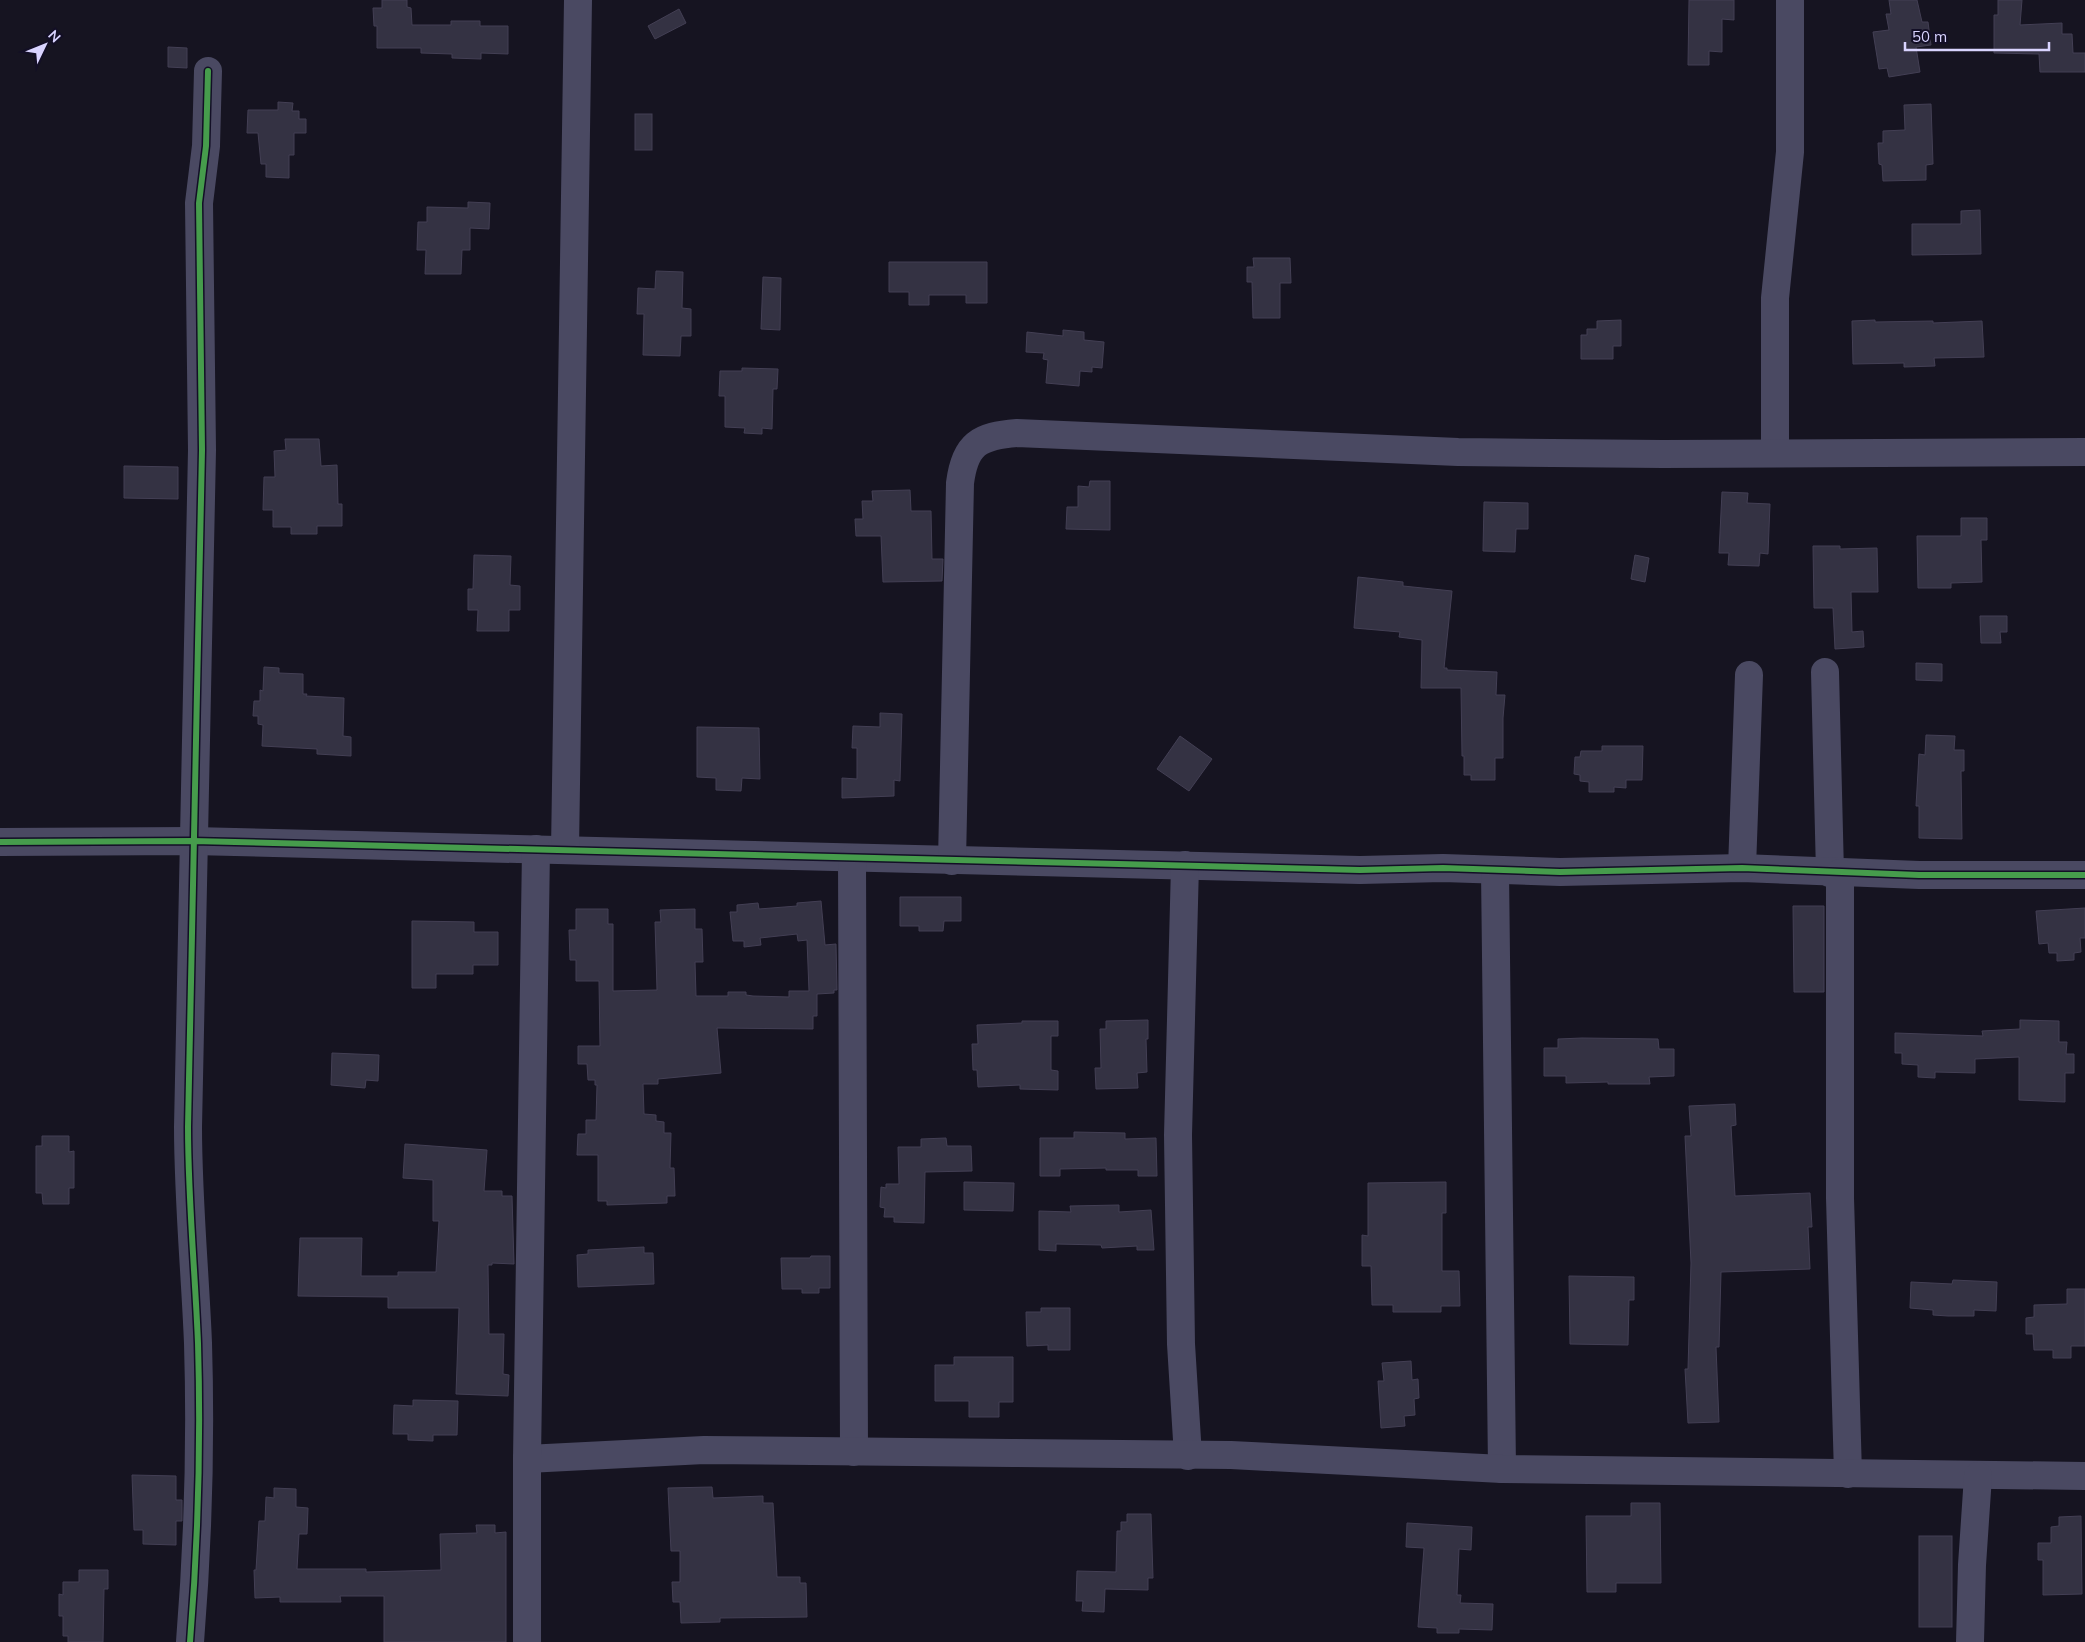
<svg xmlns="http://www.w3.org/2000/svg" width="2085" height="1642" viewBox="0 0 2085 1642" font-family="Mulish,sans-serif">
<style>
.building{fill:#343243;stroke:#433f54}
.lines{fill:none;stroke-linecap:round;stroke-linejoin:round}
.minor{stroke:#4a4962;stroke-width:28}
.cycleway-casing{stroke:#130f26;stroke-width:9}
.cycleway{stroke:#469c4c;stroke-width:6}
</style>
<rect width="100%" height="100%" fill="#161421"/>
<g class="building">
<polygon points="382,0 407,0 407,7 411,8 412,25 451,25 451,21 480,21 480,26 508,26 508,54 481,53 481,59 452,58 452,54 421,53 421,48 377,48 377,26 374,26 373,8 382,8"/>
<polygon points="1689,0 1734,0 1734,20 1722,19 1722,52 1709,51 1709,65 1688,65"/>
<polygon points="1889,0 1917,0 1922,22 1928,22 1931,45 1916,47 1920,72 1889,77 1887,68 1879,69 1873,32 1889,30 1886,14 1891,14"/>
<polygon points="1998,0 2022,0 2020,25 2062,23 2062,34 2072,34 2073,53 2085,53 2085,72 2040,72 2039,54 1994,53 1994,15 1998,15"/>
<polygon points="679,9 686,23 655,39 648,26"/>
<polygon points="168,47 187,48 187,68 168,67"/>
<polygon points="278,102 293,103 292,111 299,111 299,119 306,119 306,133 294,133 294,155 289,155 289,178 266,177 266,164 261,164 258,133 247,133 248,110 278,110"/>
<polygon points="1931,104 1933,164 1926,165 1926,180 1883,181 1882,165 1879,164 1878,143 1883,143 1883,131 1905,130 1904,105"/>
<rect x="635" y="114" width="17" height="36"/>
<polygon points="468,202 490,203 489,229 470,228 470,250 462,250 461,274 425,274 426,250 417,250 418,222 427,222 427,207 468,208"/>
<polygon points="1980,210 1981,254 1912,255 1912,224 1961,224 1961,211"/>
<polygon points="1253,258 1290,258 1291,283 1280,283 1280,318 1253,318 1252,282 1247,282 1247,267 1254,267"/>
<polygon points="889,262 987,262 987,303 966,303 966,295 929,295 929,305 909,305 909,292 889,292"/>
<polygon points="656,271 683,272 682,308 691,309 691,336 681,336 680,356 643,355 644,314 637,314 638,288 655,289"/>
<polygon points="763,277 781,278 780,330 761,329"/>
<polygon points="1621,320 1621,346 1613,346 1613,359 1581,359 1581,335 1587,335 1587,329 1597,329 1597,321"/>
<polygon points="1875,320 1875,322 1933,321 1933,323 1982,321 1984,357 1934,358 1935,366 1904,367 1904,363 1853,364 1852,321"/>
<polygon points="1063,330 1084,332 1084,340 1104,342 1102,368 1092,367 1092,372 1080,371 1079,386 1046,383 1048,360 1043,359 1044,353 1026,352 1027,332 1063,336"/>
<polygon points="742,368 778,369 777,389 773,389 772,429 762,428 762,434 744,433 745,428 725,427 725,396 719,396 720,371 742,371"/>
<polygon points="285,439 319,439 321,466 337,465 338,504 342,504 342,526 317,526 317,534 291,534 291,527 273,527 273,510 263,510 264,477 275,477 274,451 286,450"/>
<polygon points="124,466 178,467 178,499 124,498"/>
<polygon points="1090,481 1110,481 1110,530 1066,529 1067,507 1078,507 1078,486 1089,487"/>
<polygon points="910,490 911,511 931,511 932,559 943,559 942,581 883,582 881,536 856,536 855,519 863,519 862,501 873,501 872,491"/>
<polygon points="1722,492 1748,493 1747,503 1770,504 1768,554 1760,553 1759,566 1728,565 1729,553 1719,553"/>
<polygon points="1484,502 1528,503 1528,529 1516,529 1515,552 1483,551"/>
<polygon points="1961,518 1987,518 1987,540 1981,540 1982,582 1951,583 1951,588 1918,588 1917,536 1961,536"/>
<polygon points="1813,546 1840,546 1840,549 1877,548 1878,592 1851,592 1852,632 1863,631 1864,647 1835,649 1833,608 1814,608"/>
<polygon points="474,555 511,556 510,585 520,586 520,610 509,610 509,631 477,631 478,610 468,610 468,589 473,589"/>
<polygon points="1635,555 1649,558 1645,582 1631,579"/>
<polygon points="1358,577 1403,582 1403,586 1452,591 1444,668 1447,668 1447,670 1497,672 1496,695 1505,695 1503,718 1503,758 1495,758 1495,780 1471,780 1471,775 1464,775 1464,756 1462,756 1461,688 1421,688 1422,640 1399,637 1400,632 1354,628"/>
<polygon points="1980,616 2007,616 2007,632 2000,632 2001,643 1981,643"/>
<polygon points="1916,663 1942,664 1942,681 1916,680"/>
<polygon points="264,667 279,668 279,673 303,674 303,694 307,694 306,696 344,698 343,736 351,737 351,756 317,754 317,749 262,746 263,725 258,724 258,716 253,716 254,701 260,701 260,690 263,691"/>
<polygon points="880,713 902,714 900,781 894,780 894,796 842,798 842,778 857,779 857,748 852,748 853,726 880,727"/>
<polygon points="697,727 759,728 760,779 742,778 741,791 716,790 716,778 697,777"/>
<polygon points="1926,735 1955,736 1954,750 1964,750 1964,771 1961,771 1962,839 1919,838 1919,806 1916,806 1919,754 1925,755"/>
<polygon points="1180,736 1212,759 1189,791 1157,769"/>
<polygon points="1602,746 1643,746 1642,780 1626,780 1626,788 1614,787 1614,792 1589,792 1589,782 1580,781 1580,775 1574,774 1575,757 1580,757 1581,751 1602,751"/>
<polygon points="900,897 961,897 961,921 944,921 943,931 919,931 919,926 900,926"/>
<polygon points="821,901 825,945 836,944 837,990 834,990 834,993 817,994 817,1016 813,1016 813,1029 717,1028 721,1073 658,1079 658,1084 643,1084 644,1114 656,1115 656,1121 664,1122 664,1133 671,1133 670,1168 674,1168 675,1196 667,1196 667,1203 607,1205 607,1201 598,1201 598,1155 577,1155 578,1134 586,1134 586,1120 596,1120 597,1085 595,1085 595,1080 588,1080 587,1064 578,1064 578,1046 600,1046 599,981 576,981 576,960 570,960 569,930 576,930 576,909 608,909 608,924 613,924 613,991 657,990 655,922 661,922 660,910 695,909 695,929 702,929 703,962 695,962 696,996 728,996 728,992 746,992 746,995 753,996 789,997 789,991 809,991 807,940 798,941 797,934 760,938 761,945 744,947 744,941 733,941 730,912 737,912 737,905 758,903 759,909 797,906 797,903"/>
<polygon points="1793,906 1824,906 1824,992 1794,992"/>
<polygon points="2085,908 2085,938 2080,938 2081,952 2074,953 2074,960 2057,961 2057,953 2049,953 2048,943 2039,944 2036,911"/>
<polygon points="412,921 474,922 474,932 498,932 498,965 473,965 473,974 436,974 436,988 412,988"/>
<polygon points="1148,1020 1148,1039 1146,1039 1147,1072 1137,1073 1138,1088 1096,1089 1095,1068 1101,1068 1100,1029 1106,1029 1106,1021"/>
<polygon points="2020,1020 2059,1021 2059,1042 2067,1042 2066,1054 2074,1054 2074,1073 2065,1073 2065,1102 2019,1100 2019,1057 1975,1059 1975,1073 1935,1072 1935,1078 1918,1077 1918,1065 1902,1064 1902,1053 1895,1053 1895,1033 1983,1036 1982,1031 2020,1029"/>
<polygon points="1022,1021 1058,1021 1058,1036 1051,1036 1051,1070 1058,1071 1058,1090 1020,1089 1020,1085 978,1087 977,1070 973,1070 972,1044 978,1044 977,1025 1022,1023"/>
<polygon points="1582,1038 1658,1039 1659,1049 1674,1049 1674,1076 1649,1077 1650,1084 1608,1084 1608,1082 1566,1083 1566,1076 1544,1076 1544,1048 1558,1048 1558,1039"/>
<polygon points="332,1053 379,1055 378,1081 366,1080 365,1088 331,1085"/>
<polygon points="1735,1104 1736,1125 1731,1126 1735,1196 1810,1193 1812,1227 1808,1227 1810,1269 1721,1272 1719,1347 1716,1347 1719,1422 1688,1423 1685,1369 1688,1369 1691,1263 1685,1136 1691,1136 1689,1106"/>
<polygon points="1074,1132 1125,1133 1125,1139 1156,1138 1157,1176 1138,1176 1138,1170 1106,1170 1106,1168 1060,1169 1060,1176 1040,1176 1040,1138 1074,1138"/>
<polygon points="42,1136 69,1136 69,1152 74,1151 74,1188 69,1188 69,1204 43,1204 42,1193 36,1193 36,1146 42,1146"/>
<polygon points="946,1138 947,1146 971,1146 972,1171 925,1172 924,1223 894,1222 894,1217 884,1217 885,1208 880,1207 881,1187 886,1188 886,1184 899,1184 898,1147 921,1147 921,1139"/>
<polygon points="405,1144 487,1150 484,1191 502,1191 502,1196 512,1196 514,1264 492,1263 492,1265 488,1265 489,1334 504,1334 503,1374 509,1375 508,1396 456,1394 459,1308 388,1308 388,1297 298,1296 300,1238 362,1238 361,1276 398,1276 398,1272 436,1272 439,1221 433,1221 433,1180 403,1178"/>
<polygon points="964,1182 1014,1183 1013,1211 964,1210"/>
<polygon points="1446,1182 1446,1213 1442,1213 1442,1271 1459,1271 1460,1306 1441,1306 1441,1312 1393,1312 1393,1305 1372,1305 1371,1266 1362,1266 1362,1235 1368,1236 1368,1183"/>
<polygon points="1119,1205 1119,1212 1151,1210 1154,1250 1137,1250 1137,1246 1102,1248 1101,1245 1056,1244 1056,1251 1039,1250 1039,1211 1071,1212 1070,1206"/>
<polygon points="644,1247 644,1253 653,1253 654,1284 578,1287 577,1255 588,1254 588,1250"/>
<polygon points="811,1256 830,1256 830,1288 819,1288 819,1293 802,1293 802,1289 782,1289 781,1258 810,1258"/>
<polygon points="1569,1276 1634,1277 1634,1300 1629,1300 1628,1345 1570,1344"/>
<polygon points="1953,1280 1997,1282 1996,1311 1974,1310 1974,1316 1948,1316 1933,1315 1933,1310 1910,1308 1911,1282 1952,1284"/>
<polygon points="2067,1289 2085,1289 2085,1346 2071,1346 2071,1358 2053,1358 2053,1350 2034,1350 2033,1334 2026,1334 2026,1318 2034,1317 2034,1305 2067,1304"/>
<polygon points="1041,1308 1070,1308 1070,1350 1048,1350 1048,1345 1027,1346 1026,1312 1041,1312"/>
<polygon points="954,1357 1013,1357 1013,1402 999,1402 999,1417 969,1417 969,1401 935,1401 935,1365 954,1365"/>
<polygon points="1411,1361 1412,1380 1418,1379 1419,1398 1414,1399 1415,1415 1404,1416 1405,1426 1381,1428 1378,1381 1384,1381 1382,1363"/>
<polygon points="413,1400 458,1401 457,1435 433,1435 433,1441 408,1440 408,1434 393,1434 394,1405 413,1406"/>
<polygon points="132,1475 176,1476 176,1500 182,1500 182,1521 176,1521 176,1545 143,1544 143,1530 134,1530"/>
<polygon points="712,1487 713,1498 763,1496 763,1503 773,1503 777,1577 800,1577 800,1583 806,1583 807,1617 720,1618 720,1622 681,1623 680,1602 673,1602 672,1582 680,1582 680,1551 671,1551 668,1488"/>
<polygon points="274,1488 296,1489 296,1507 308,1508 307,1534 299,1534 297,1569 366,1569 366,1572 441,1570 440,1534 477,1533 476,1525 495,1525 495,1533 506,1532 506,1642 384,1642 384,1596 340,1596 341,1602 280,1602 280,1597 255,1598 254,1570 256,1570 259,1521 265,1521 266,1497 274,1498"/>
<polygon points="1631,1503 1660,1503 1661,1583 1616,1583 1616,1592 1587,1592 1586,1516 1631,1516"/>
<polygon points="1127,1514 1151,1514 1153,1578 1148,1578 1148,1590 1105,1589 1104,1612 1082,1611 1083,1601 1076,1601 1077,1571 1116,1572 1117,1531 1121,1531 1121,1522 1127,1522"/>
<polygon points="2081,1516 2082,1594 2043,1595 2043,1560 2038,1560 2038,1543 2051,1543 2051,1527 2059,1526 2059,1517"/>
<polygon points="1407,1523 1472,1527 1471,1550 1459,1549 1457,1595 1461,1595 1460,1603 1493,1604 1492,1630 1459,1629 1459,1633 1437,1633 1437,1628 1418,1627 1424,1548 1406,1547"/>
<rect x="1919" y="1536" width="33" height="91"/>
<polygon points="79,1570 108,1570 108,1589 104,1589 103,1642 68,1642 68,1636 63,1636 63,1616 59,1616 59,1594 63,1595 63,1582 79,1582"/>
</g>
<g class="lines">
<g class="minor">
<polyline points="1775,453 1775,298 1790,152 1790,0"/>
<polyline points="1825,672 1830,873"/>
<polyline points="0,842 193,841 1360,870 1443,868 1560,872 1742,868 1919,875 2085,875"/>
<polyline points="565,850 578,0"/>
<polyline points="852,859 854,1452"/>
<path d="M952,861L960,483C965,444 979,436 1017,433L1458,452L1663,454L2085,452"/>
<polyline points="1185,865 1178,1135 1181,1344 1188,1456"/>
<polyline points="1742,868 1749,675"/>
<polyline points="1495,871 1502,1469"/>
<polyline points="1840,873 1840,1198 1848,1474"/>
<polyline points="527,1459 704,1450 1012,1453 1231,1455 1502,1469 2085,1476"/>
<path d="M190,1642C198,1543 201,1443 198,1343C195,1271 188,1199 188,1127L202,450L199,203L206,146L208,71"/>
<polyline points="527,1642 527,1459 536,849"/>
<polyline points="1970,1642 1972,1565 1978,1476"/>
</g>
<defs>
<g id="cycleway">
<polyline points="0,842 193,841 1360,870 1443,868 1560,872 1742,868 1919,875 2085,875"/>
<path d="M190,1642C198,1543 201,1443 198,1343C195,1271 188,1199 188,1127L202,450L199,203L206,146L208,71"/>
</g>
</defs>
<use href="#cycleway" class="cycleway-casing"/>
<use href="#cycleway" class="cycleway"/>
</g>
<g transform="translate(45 45) rotate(47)" stroke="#130f26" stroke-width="4" paint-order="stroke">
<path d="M0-4L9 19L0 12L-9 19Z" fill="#d9d4ff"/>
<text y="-8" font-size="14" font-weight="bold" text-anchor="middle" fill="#d9d4ff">N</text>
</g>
<path d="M1905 42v8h144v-8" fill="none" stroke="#d9d4ff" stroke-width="2.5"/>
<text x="1912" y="42" font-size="15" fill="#d9d4ff" stroke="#130f26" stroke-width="4" paint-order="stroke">50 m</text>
</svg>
